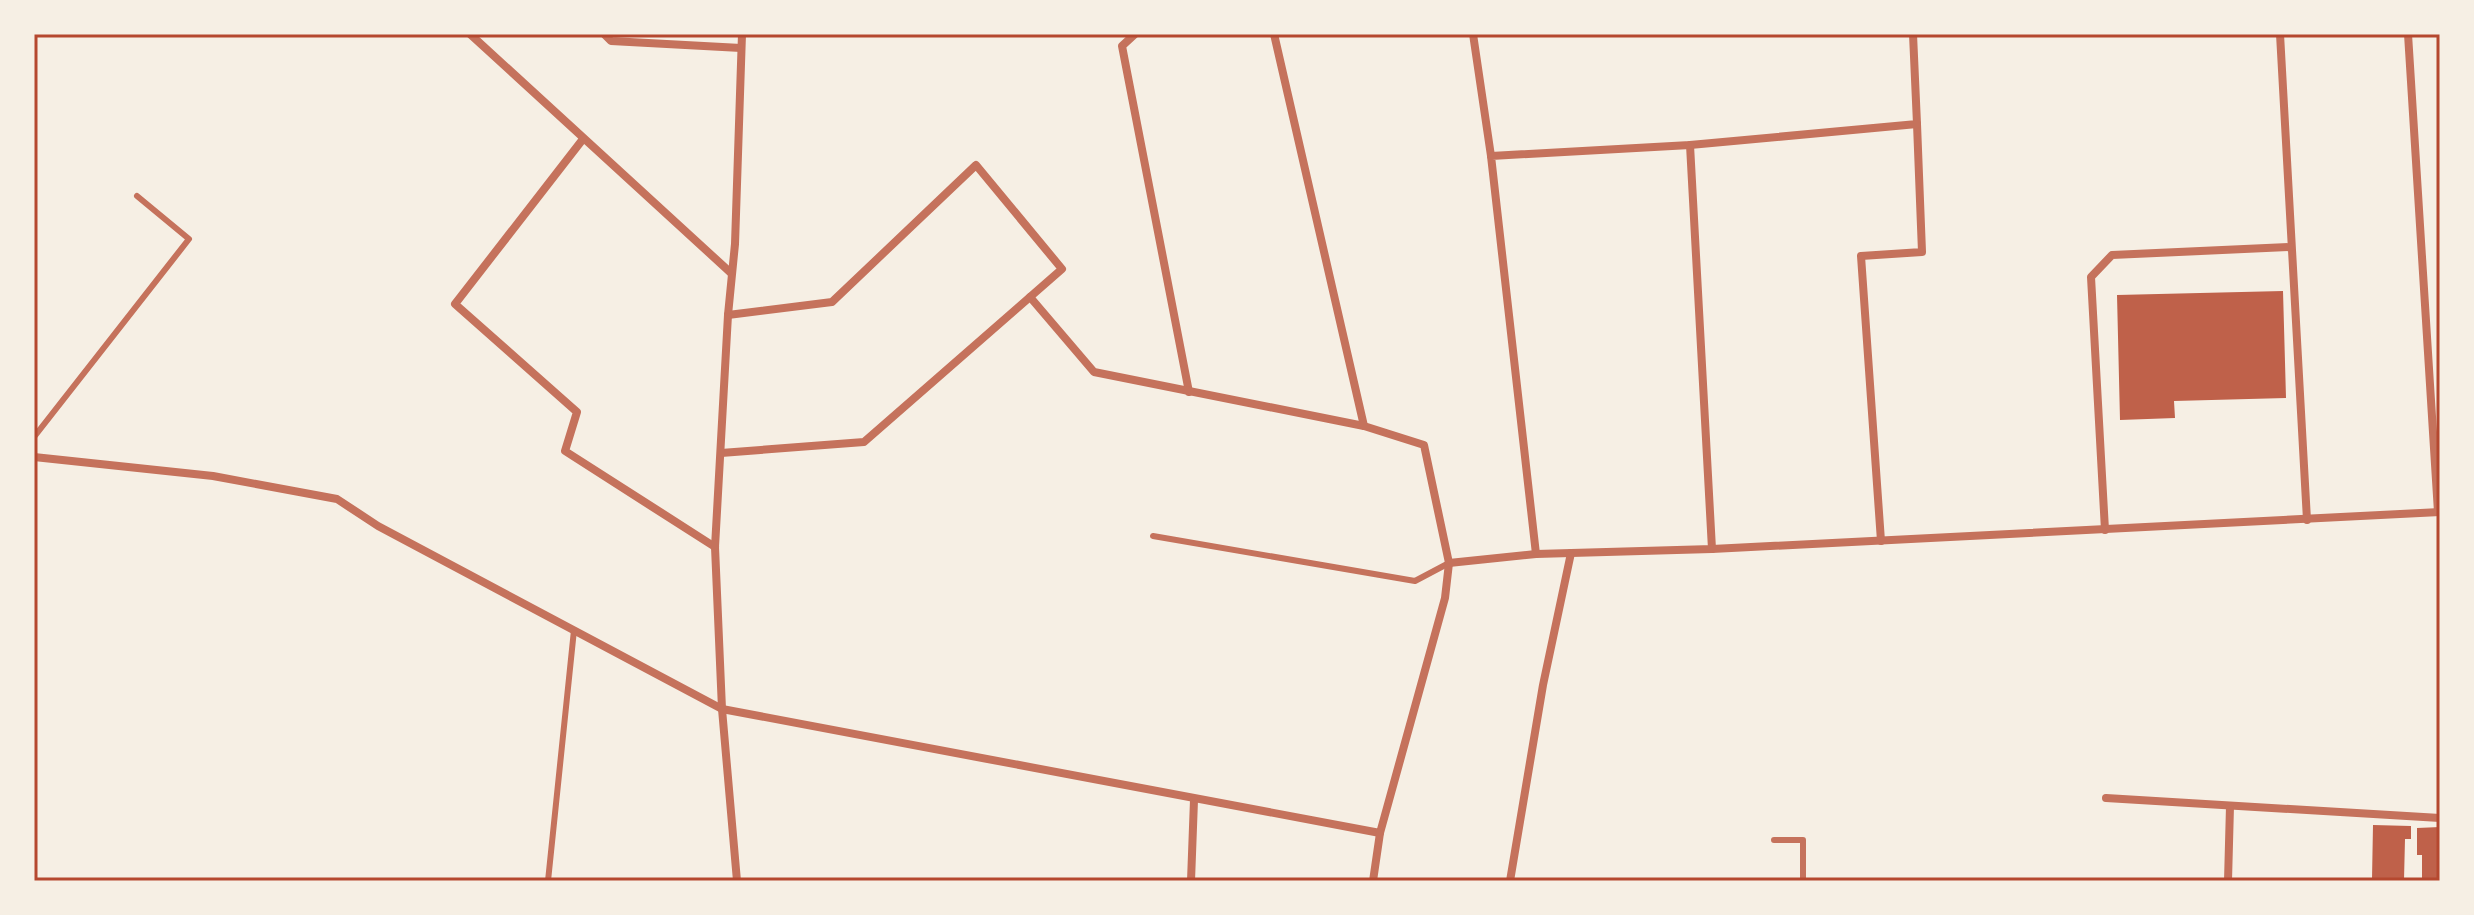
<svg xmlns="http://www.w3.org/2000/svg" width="2474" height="915" viewBox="0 0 2474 915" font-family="Commissioner,sans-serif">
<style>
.building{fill:#bf614a}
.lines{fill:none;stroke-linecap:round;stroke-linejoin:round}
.service{stroke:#c5725c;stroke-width:6}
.minor{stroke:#c5725c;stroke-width:8}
.neatline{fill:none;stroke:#b5482f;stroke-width:3}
</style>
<rect width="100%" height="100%" fill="#f6efe4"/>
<g class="building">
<polygon points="2283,291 2286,398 2174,401 2175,418 2120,420 2117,295"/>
<polygon points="2373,825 2411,826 2411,839 2405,839 2404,880 2372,879"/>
<polygon points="2440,827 2440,873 2438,873 2438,881 2422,881 2422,855 2417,855 2417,828"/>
</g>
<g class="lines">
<g class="service">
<polyline points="34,437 189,239 137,196"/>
<polyline points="1153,536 1415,581 1449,563"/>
<polyline points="1774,840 1803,840 1803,881"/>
<polyline points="548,881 574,630"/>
</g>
<g class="minor">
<polyline points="470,34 731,273"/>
<polyline points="604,34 611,41 741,48"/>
<polyline points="1135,34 1122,46 1189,392"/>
<polyline points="1473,34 1491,156"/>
<polyline points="2280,34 2307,520"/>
<polyline points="2408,34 2438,512"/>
<polyline points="583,139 455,304 577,412 565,451 715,547"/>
<polyline points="1690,145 1712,549"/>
<polyline points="1030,297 1094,372 1364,426"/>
<polyline points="721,453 864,442 1062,269 976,165 832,302 728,315"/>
<polyline points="34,457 213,476 337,499 378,526 722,709 1380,833 1445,598 1449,563 1424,445 1364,426 1274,34"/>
<polyline points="2105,530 2091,277 2112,255 2290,247"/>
<polyline points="1881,541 1861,256 1922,252 1917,124"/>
<polyline points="1536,554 1491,156 1690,145 1917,124 1913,34"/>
<polyline points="1449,563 1536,554 1712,549 2440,512"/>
<polyline points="2106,798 2440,818"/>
<polyline points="737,881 722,709 715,547 728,315 735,244 742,34"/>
<polyline points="1191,881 1194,800"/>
<polyline points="1373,881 1380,833"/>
<polyline points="1510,881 1543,685 1571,553"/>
<polyline points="2228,881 2230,806"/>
</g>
</g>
<rect width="2474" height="915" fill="none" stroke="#f6efe4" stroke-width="72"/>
<rect x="36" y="36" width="2402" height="843" class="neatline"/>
</svg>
